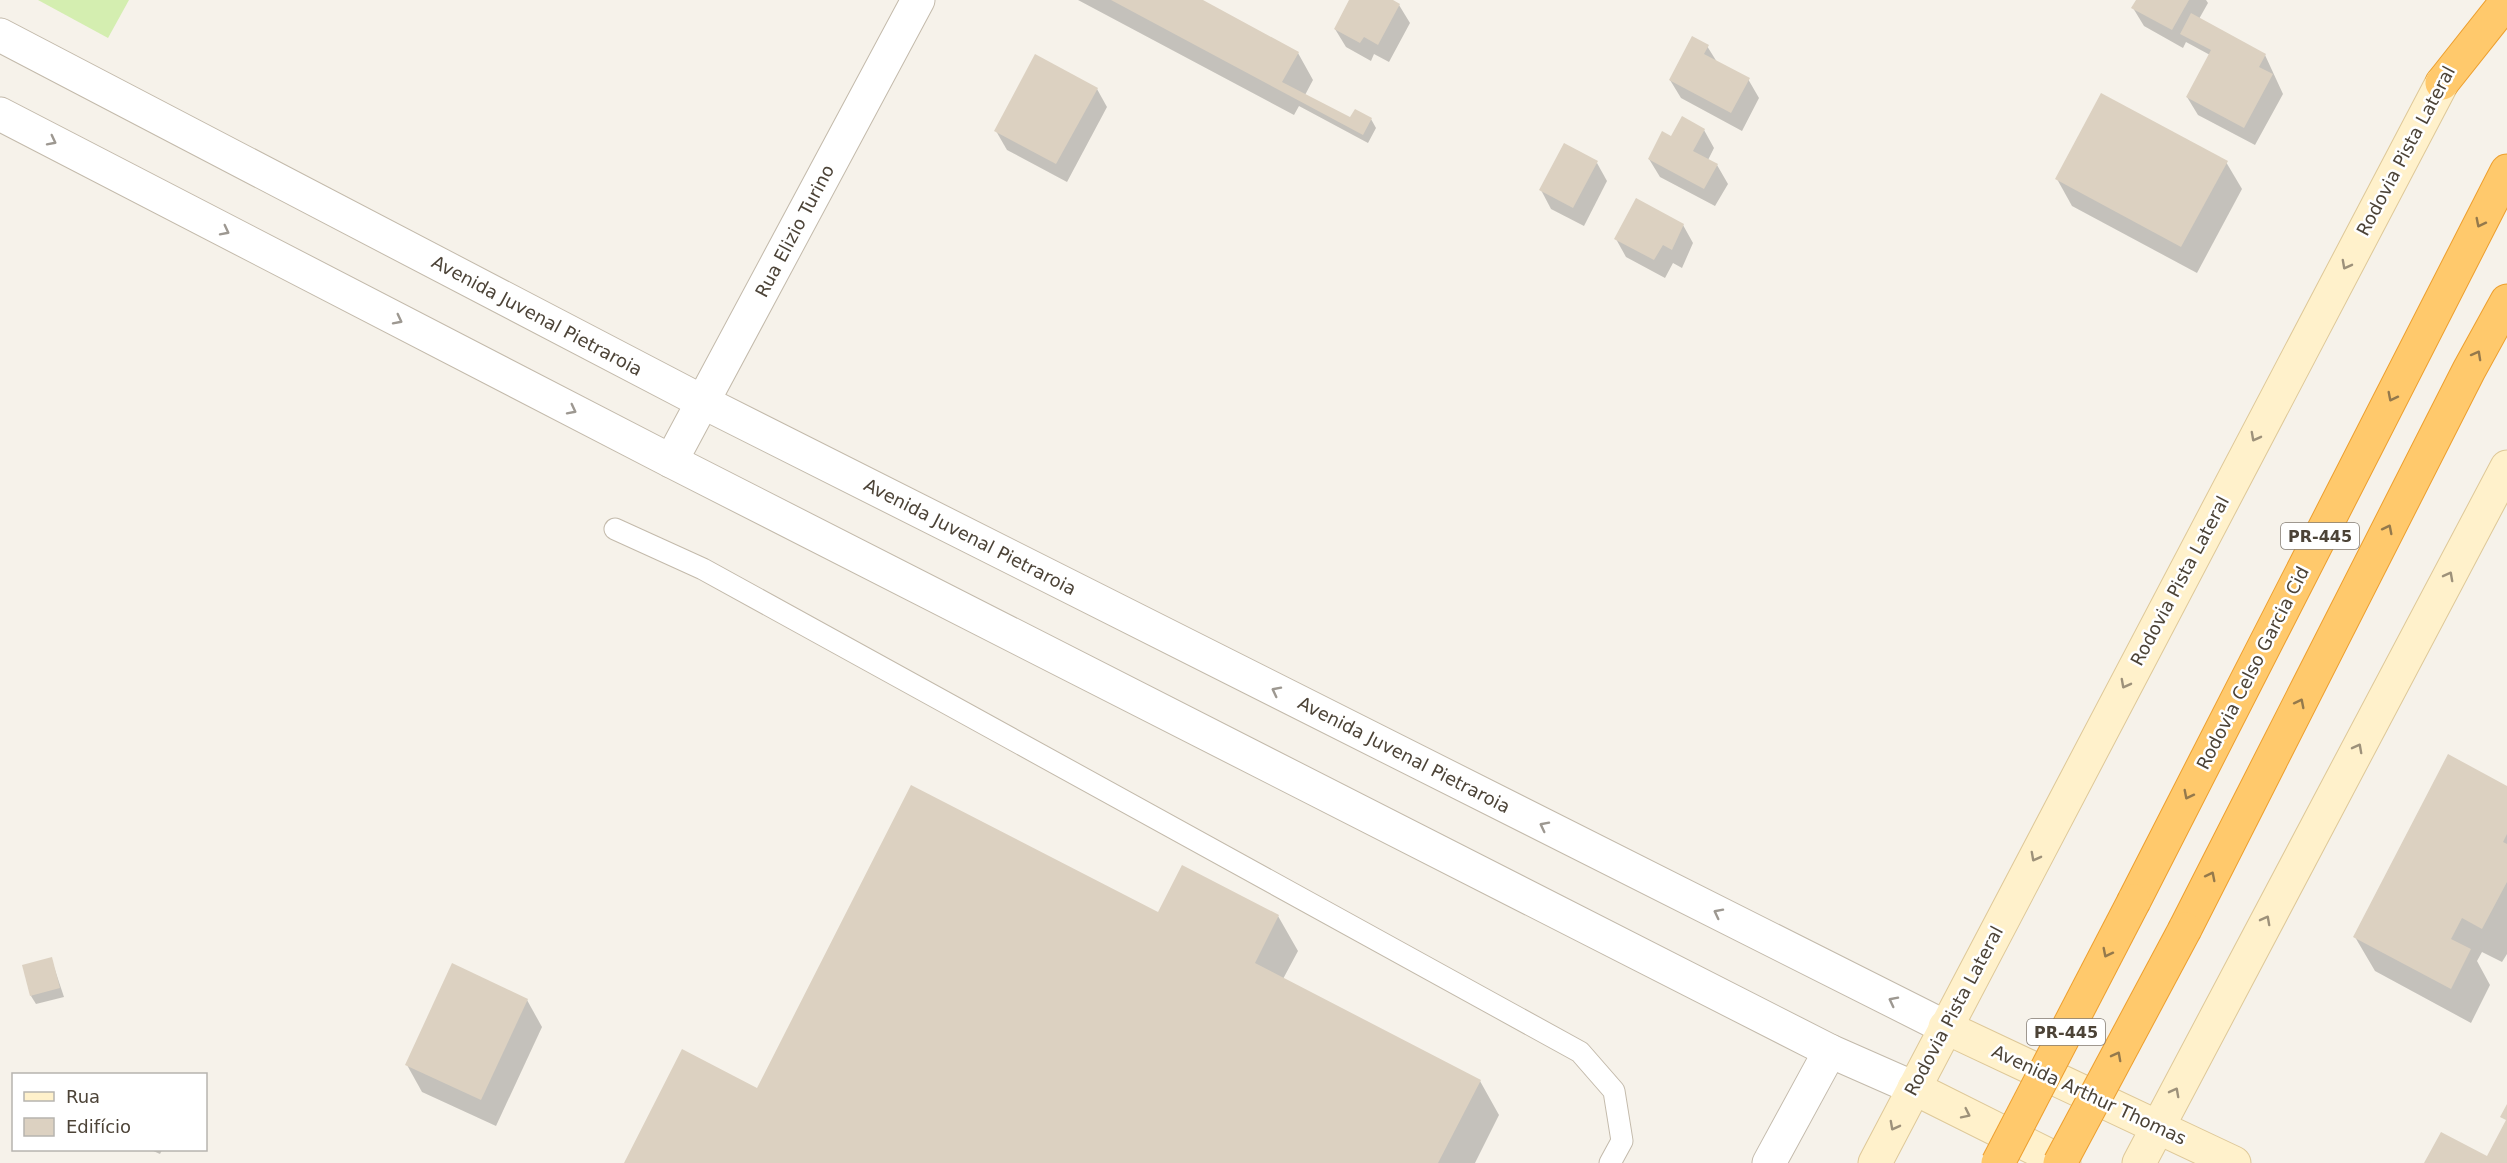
<svg xmlns="http://www.w3.org/2000/svg" width="2507" height="1163" viewBox="0 0 2507 1163" font-family="'DejaVu Sans',sans-serif">
<style>
.green{fill:#d4eeb0}
.shadow{fill:#0003}
.building{fill:#dcd1c1}
.lines{fill:none;stroke-linecap:round;stroke-linejoin:round}
.service-casing{stroke:#c3baab;stroke-width:23}
.minor-casing{stroke:#c3baab;stroke-width:35}
.tertiary-casing{stroke:#c3baab;stroke-width:35}
.secondary-casing{stroke:#dec898;stroke-width:35}
.motorway-casing{stroke:#ed9f2e;stroke-width:35}
.service{stroke:#fff;stroke-width:21}
.minor{stroke:#fff;stroke-width:33}
.tertiary{stroke:#fff;stroke-width:33}
.secondary{stroke:#fff1cb;stroke-width:33}
.motorway{stroke:#ffc96c;stroke-width:33}
.motorway-bridge-casing{stroke:#ed9f2e;stroke-width:35;stroke-linecap:butt}
.motorway-bridge{stroke:#ffc96c;stroke-width:33}
.oneway{stroke:#9d9891}
.oneway2{stroke:#94794c}
.oneway3{stroke:#9d917a}
.labels{text-anchor:middle;stroke-width:5;stroke-linejoin:round;paint-order:stroke}
.shield{fill:#fff;stroke:#827b73;stroke-width:1.5}
.shield-label{font-size:16px;font-weight:bold;fill:#4c4337}
.street-label{font-size:18px;fill:#4c4337;stroke:#fff}
</style>
<rect width="100%" height="100%" fill="#f6f2ea"/>
<polygon class="green" points="38,0 129,0 108,38"/>
<g class="shadow">
<polygon points="1078,0 1200,0 1298,53 1313,80 1305,95 1351,119 1371,119 1376,128 1368,143 1299,106 1294,115"/>
<polygon points="1351,0 1390,0 1399,5 1410,23 1389,62 1374,54 1371,61 1346,47 1335,29"/>
<polygon points="2138,0 2206,0 2208,3 2199,19 2265,55 2283,94 2255,145 2198,115 2187,97 2210,55 2186,42 2183,48 2144,26 2133,8"/>
<polygon points="1707,46 1717,62 1748,79 1759,98 1742,131 1681,98 1670,80"/>
<polygon points="1097,89 1107,107 1067,182 1007,150 996,131"/>
<polygon points="1704,130 1714,148 1708,160 1717,165 1728,184 1715,206 1660,177 1649,159"/>
<polygon points="2226,162 2242,189 2197,273 2072,206 2057,179"/>
<polygon points="1597,163 1607,181 1584,226 1551,209 1541,190"/>
<polygon points="1683,225 1693,243 1682,268 1673,263 1665,278 1626,257 1616,239"/>
<polygon points="2507,787 2507,954 2502,962 2482,952 2477,961 2490,985 2471,1023 2375,971 2355,937"/>
<polygon points="1158,914 1278,916 1298,951 1283,979 1480,1081 1499,1115 1475,1163 626,1163 758,1090"/>
<polygon points="51,958 64,997 36,1004 31,996"/>
<polygon points="527,1000 542,1027 496,1126 422,1092 407,1065"/>
<polygon points="151,1150 162,1150 160,1154"/>
</g>
<g class="building">
<polygon points="1111,0 1203,0 1299,52 1282,82 1350,117 1355,109 1372,118 1363,135"/>
<polygon points="1349,0 1393,0 1400,4 1378,45 1364,37 1360,43 1334,29"/>
<polygon points="2136,0 2189,0 2172,30 2131,8"/>
<polygon points="2191,13 2266,54 2259,67 2273,74 2244,128 2186,97 2211,50 2180,34"/>
<polygon points="1692,36 1709,45 1704,54 1750,78 1731,113 1669,80"/>
<polygon points="1035,54 1098,88 1056,164 994,131"/>
<polygon points="2101,93 2228,161 2181,247 2055,179"/>
<polygon points="1682,116 1705,129 1693,151 1718,164 1704,189 1648,159 1662,131 1671,136"/>
<polygon points="1564,143 1598,161 1573,208 1539,190"/>
<polygon points="1636,198 1684,224 1672,250 1663,245 1654,260 1614,239"/>
<polygon points="2448,754 2507,786 2507,834 2503,842 2507,844 2507,882 2482,929 2462,918 2451,939 2471,949 2451,989 2353,937"/>
<polygon points="911,785 1158,912 1182,865 1279,915 1255,963 1481,1080 1438,1163 624,1163 682,1049 757,1088"/>
<polygon points="52,957 60,988 30,996 22,965"/>
<polygon points="452,963 528,999 481,1100 405,1065"/>
<polygon points="2507,1104 2507,1163 2424,1163 2441,1132 2487,1156 2506,1120 2500,1117"/>
</g>
<g class="lines">
<defs>
<polyline id="service" points="615,529 703,569 1580,1052 1614,1091 1622,1141 1610,1163"/>
<g id="minor">
<polyline points="671,461 918,0"/>
<polyline points="1769,1163 1830,1051"/>
</g>
<g id="tertiary">
<polyline points="0,35 703,402 1945,1027"/>
<polyline points="0,114 671,461 1830,1051 1914,1088"/>
</g>
<g id="secondary">
<polyline points="1945,1027 2234,1163"/>
<polyline points="1914,1088 2064,1163"/>
<polyline points="1875,1163 2442,83"/>
<polyline points="2139,1163 2507,467"/>
</g>
<g id="motorway">
<polyline points="2442,83 2507,1"/>
<polyline points="2134,901 2507,171"/>
<polyline points="2185,929 2469,370 2507,301"/>
</g>
</defs>
<use href="#service" class="service-casing"/>
<use href="#minor" class="minor-casing"/>
<use href="#tertiary" class="tertiary-casing"/>
<use href="#secondary" class="secondary-casing"/>
<use href="#motorway" class="motorway-casing"/>
<use href="#service" class="service"/>
<use href="#minor" class="minor"/>
<use href="#tertiary" class="tertiary"/>
<use href="#secondary" class="secondary"/>
<use href="#motorway" class="motorway"/>
<defs>
<g id="motorway-bridge">
<polyline points="1998,1163 2134,901"/>
<polyline points="2060,1163 2185,929"/>
</g>
</defs>
<use href="#motorway-bridge" class="motorway-bridge-casing"/>
<use href="#motorway-bridge" class="motorway-bridge"/>
</g>
<defs><path id="oneway-chevron" d="M-2-3.5L2.5 0L-2 3.5" fill="none" stroke-width="1.6" stroke-linecap="round" stroke-linejoin="round" transform="scale(1.5)"/></defs>
<g class="oneway">
<use href="#oneway-chevron" transform="translate(52 141) rotate(27)"/>
<use href="#oneway-chevron" transform="translate(225 231) rotate(27)"/>
<use href="#oneway-chevron" transform="translate(398 320) rotate(27)"/>
<use href="#oneway-chevron" transform="translate(572 410) rotate(27)"/>
<use href="#oneway-chevron" transform="translate(1276 691) rotate(-153)"/>
<use href="#oneway-chevron" transform="translate(1544 826) rotate(-153)"/>
<use href="#oneway-chevron" transform="translate(1718 913) rotate(-153)"/>
<use href="#oneway-chevron" transform="translate(1893 1001) rotate(-153)"/>
</g>
<g class="oneway2">
<use href="#oneway-chevron" transform="translate(2480 223) rotate(117)"/>
<use href="#oneway-chevron" transform="translate(2477 355) rotate(-61)"/>
<use href="#oneway-chevron" transform="translate(2392 397) rotate(117)"/>
<use href="#oneway-chevron" transform="translate(2388 529) rotate(-63)"/>
<use href="#oneway-chevron" transform="translate(2300 703) rotate(-63)"/>
<use href="#oneway-chevron" transform="translate(2188 795) rotate(117)"/>
<use href="#oneway-chevron" transform="translate(2211 876) rotate(-63)"/>
<use href="#oneway-chevron" transform="translate(2107 953) rotate(117)"/>
<use href="#oneway-chevron" transform="translate(2117 1056) rotate(-62)"/>
</g>
<g class="oneway3">
<use href="#oneway-chevron" transform="translate(2346 265) rotate(118)"/>
<use href="#oneway-chevron" transform="translate(2255 437) rotate(118)"/>
<use href="#oneway-chevron" transform="translate(2449 576) rotate(-62)"/>
<use href="#oneway-chevron" transform="translate(2125 684) rotate(118)"/>
<use href="#oneway-chevron" transform="translate(2358 748) rotate(-62)"/>
<use href="#oneway-chevron" transform="translate(2035 857) rotate(118)"/>
<use href="#oneway-chevron" transform="translate(2266 920) rotate(-62)"/>
<use href="#oneway-chevron" transform="translate(2175 1092) rotate(-62)"/>
<use href="#oneway-chevron" transform="translate(1966 1114) rotate(26)"/>
<use href="#oneway-chevron" transform="translate(1894 1126) rotate(118)"/>
</g>
<g class="labels">
<g class="shield">
<rect x="2281" y="523" width="78" height="26" rx="4.5"/>
<rect x="2027" y="1019" width="78" height="26" rx="4.5"/>
</g>
<g class="shield-label">
<text x="2320" y="542">PR-445</text>
<text x="2066" y="1038">PR-445</text>
</g>
<g class="street-label">
<text transform="translate(2406 151) rotate(-62)" y="6">Rodovia Pista Lateral</text>
<text transform="translate(795 231) rotate(-62)" y="6">Rua Elizio Turino</text>
<text transform="translate(537 316) rotate(28)" y="6">Avenida Juvenal Pietraroia</text>
<text transform="translate(970 537) rotate(27)" y="6">Avenida Juvenal Pietraroia</text>
<text transform="translate(2180 581) rotate(-62)" y="6">Rodovia Pista Lateral</text>
<text transform="translate(2253 668) rotate(-63)" y="6">Rodovia Celso Garcia Cid</text>
<text transform="translate(1404 755) rotate(27)" y="6">Avenida Juvenal Pietraroia</text>
<text transform="translate(1954 1011) rotate(-62)" y="6">Rodovia Pista Lateral</text>
<text transform="translate(2089 1095) rotate(25)" y="6">Avenida Arthur Thomas</text>
</g>
</g>
<rect x="12" y="1073" width="195" height="78" fill="#ffffff" stroke="#b7b4af" stroke-width="1.5"/>
<rect x="24" y="1092" width="30" height="9" fill="#fff1cb" stroke="#b7b4af" stroke-width="1.5"/>
<text x="66" y="1103" font-size="18" fill="#4c4337">Rua</text>
<rect x="24" y="1118" width="30" height="18" fill="#dcd1c1" stroke="#b7b4af" stroke-width="1.5"/>
<text x="66" y="1133" font-size="18" fill="#4c4337">Edifício</text>
</svg>
